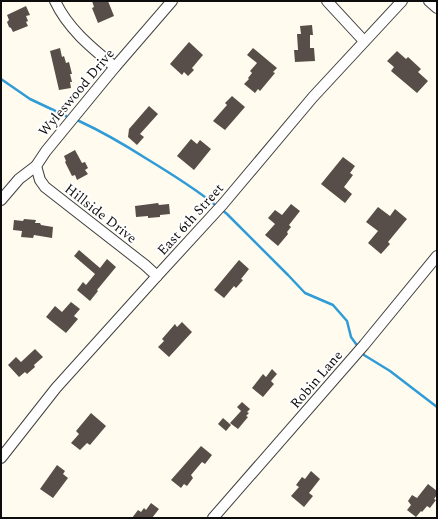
<svg xmlns="http://www.w3.org/2000/svg" width="438" height="519" viewBox="0 0 438 519" font-family="Spectral,serif">
<style>
.lines{fill:none;stroke-linecap:round;stroke-linejoin:round}
.stream{stroke:#2f9cd7;stroke-width:2.5}
.building{fill:#574e49}
.minor-casing{stroke:#404040;stroke-width:12}
.minor{stroke:#fff;stroke-width:10}
.labels{text-anchor:middle;stroke-width:4;stroke-linejoin:round;paint-order:stroke}
.street-label{font-size:14px;fill:#0d0d0d;stroke:#fff}
</style>
<rect width="100%" height="100%" fill="#fffbee"/>
<g class="lines">
<g class="stream">
<polyline points="1,79 30,99 66,116"/>
<path d="M79,121C103,132 125,145 147,159C170,173 193,187 214,204"/>
<polyline points="221,209 227,214 288,275 305,293 333,305 347,321 351,337 356,344"/>
<polyline points="364,355 390,371 437,407"/>
</g>
</g>
<g class="building">
<polygon points="92,1 108,1 114,16 98,23 92,8 94,7"/>
<polygon points="26,6 30,15 26,16 28,21 26,22 28,26 13,32 11,28 9,27 7,22 9,20 7,15"/>
<polygon points="312,25 313,35 310,35 310,48 314,48 315,61 295,62 294,50 298,50 297,34 301,34 300,26"/>
<polygon points="189,42 203,55 192,68 194,70 188,76 184,72 182,75 170,64"/>
<polygon points="60,48 62,57 64,56 66,63 69,62 72,74 70,74 72,82 70,82 71,88 59,90 50,51"/>
<polygon points="253,48 277,68 273,72 275,73 260,91 258,89 255,93 244,84 249,79 248,78 252,73 250,71 257,63 247,55"/>
<polygon points="397,51 406,59 408,57 421,69 418,72 428,81 417,93 391,71 394,67 387,61"/>
<polygon points="232,96 245,107 225,130 213,121 227,105 225,103"/>
<polygon points="149,106 158,114 140,134 144,137 137,145 128,137 129,129"/>
<polygon points="191,139 197,144 200,140 211,149 194,170 177,156"/>
<polygon points="75,150 82,163 85,162 88,168 85,170 88,174 77,180 75,175 72,176 65,162 66,161 64,156"/>
<polygon points="343,157 355,166 350,173 353,175 344,187 352,194 345,203 321,184"/>
<polygon points="158,203 159,205 169,204 170,214 160,215 160,217 148,218 148,216 136,217 135,206"/>
<polygon points="291,204 300,211 289,225 291,227 287,232 288,234 278,246 265,235 275,224 268,218 275,210 282,215"/>
<polygon points="378,207 390,216 395,209 407,219 388,242 390,244 381,254 368,243 378,231 366,222"/>
<polygon points="24,219 36,220 35,223 40,223 41,225 53,227 52,238 34,235 33,238 21,237 22,231 13,230 14,220 23,221"/>
<polygon points="79,250 100,268 107,259 116,267 97,290 98,291 90,301 77,290 83,282 86,285 95,274 74,256"/>
<polygon points="239,260 249,269 241,279 243,280 236,288 234,286 224,298 214,290"/>
<polygon points="71,302 80,309 74,316 78,319 66,333 46,317 55,306 62,312"/>
<polygon points="182,322 192,332 169,357 158,347 164,341 162,339 175,324 177,327"/>
<polygon points="35,349 43,357 34,365 35,367 27,374 25,372 19,377 8,365 16,357 21,362"/>
<polygon points="272,369 277,374 271,381 274,384 263,397 252,388 263,374 266,377"/>
<polygon points="242,402 250,409 247,412 249,413 246,416 248,417 238,429 230,423 241,411 237,407"/>
<polygon points="91,413 106,426 90,445 87,443 80,450 71,443 79,434 76,431"/>
<polygon points="223,418 231,425 226,431 218,424"/>
<polygon points="201,446 212,455 205,464 202,462 191,475 193,478 187,486 184,484 181,488 171,480"/>
<polygon points="57,465 65,471 63,474 68,478 53,498 40,489"/>
<polygon points="311,471 320,479 309,493 313,496 304,507 291,496 299,487 296,485 302,477 305,479"/>
<polygon points="428,484 437,491 437,495 434,499 436,500 430,508 427,506 422,512 421,511 416,517 407,510 411,505 408,501 412,495 417,498"/>
<polygon points="151,503 159,509 152,518 132,518 138,510 141,512 144,508 146,510"/>
</g>
<g class="lines">
<defs>
<g id="minor">
<path d="M55,1C68,29 92,48 115,67"/>
<polyline points="327,1 364,41"/>
<polyline points="429,1 437,8"/>
<polyline points="36,166 40,180 45,187 145,265 157,276"/>
<polyline points="1,200 19,179 36,166 46,151 115,67 172,1"/>
<polyline points="1,458 56,388 157,276 223,204 313,97 402,1"/>
<polyline points="213,518 364,345 437,256"/>
</g>
</defs>
<use href="#minor" class="minor-casing"/>
<use href="#minor" class="minor"/>
</g>
<g class="labels">
<g class="street-label">
<text transform="translate(76 92) rotate(-50)" y="5">Wyleswood Drive</text>
<text transform="translate(101 213) rotate(38)" y="5">Hillside Drive</text>
<text transform="translate(190 219) rotate(-48)" y="5">East 6th Street</text>
<text transform="translate(316 379) rotate(-49)" y="5">Robin Lane</text>
</g>
</g>
<rect width="438" height="519" fill="none" stroke="#0d0d0d" stroke-width="4"/>
</svg>
